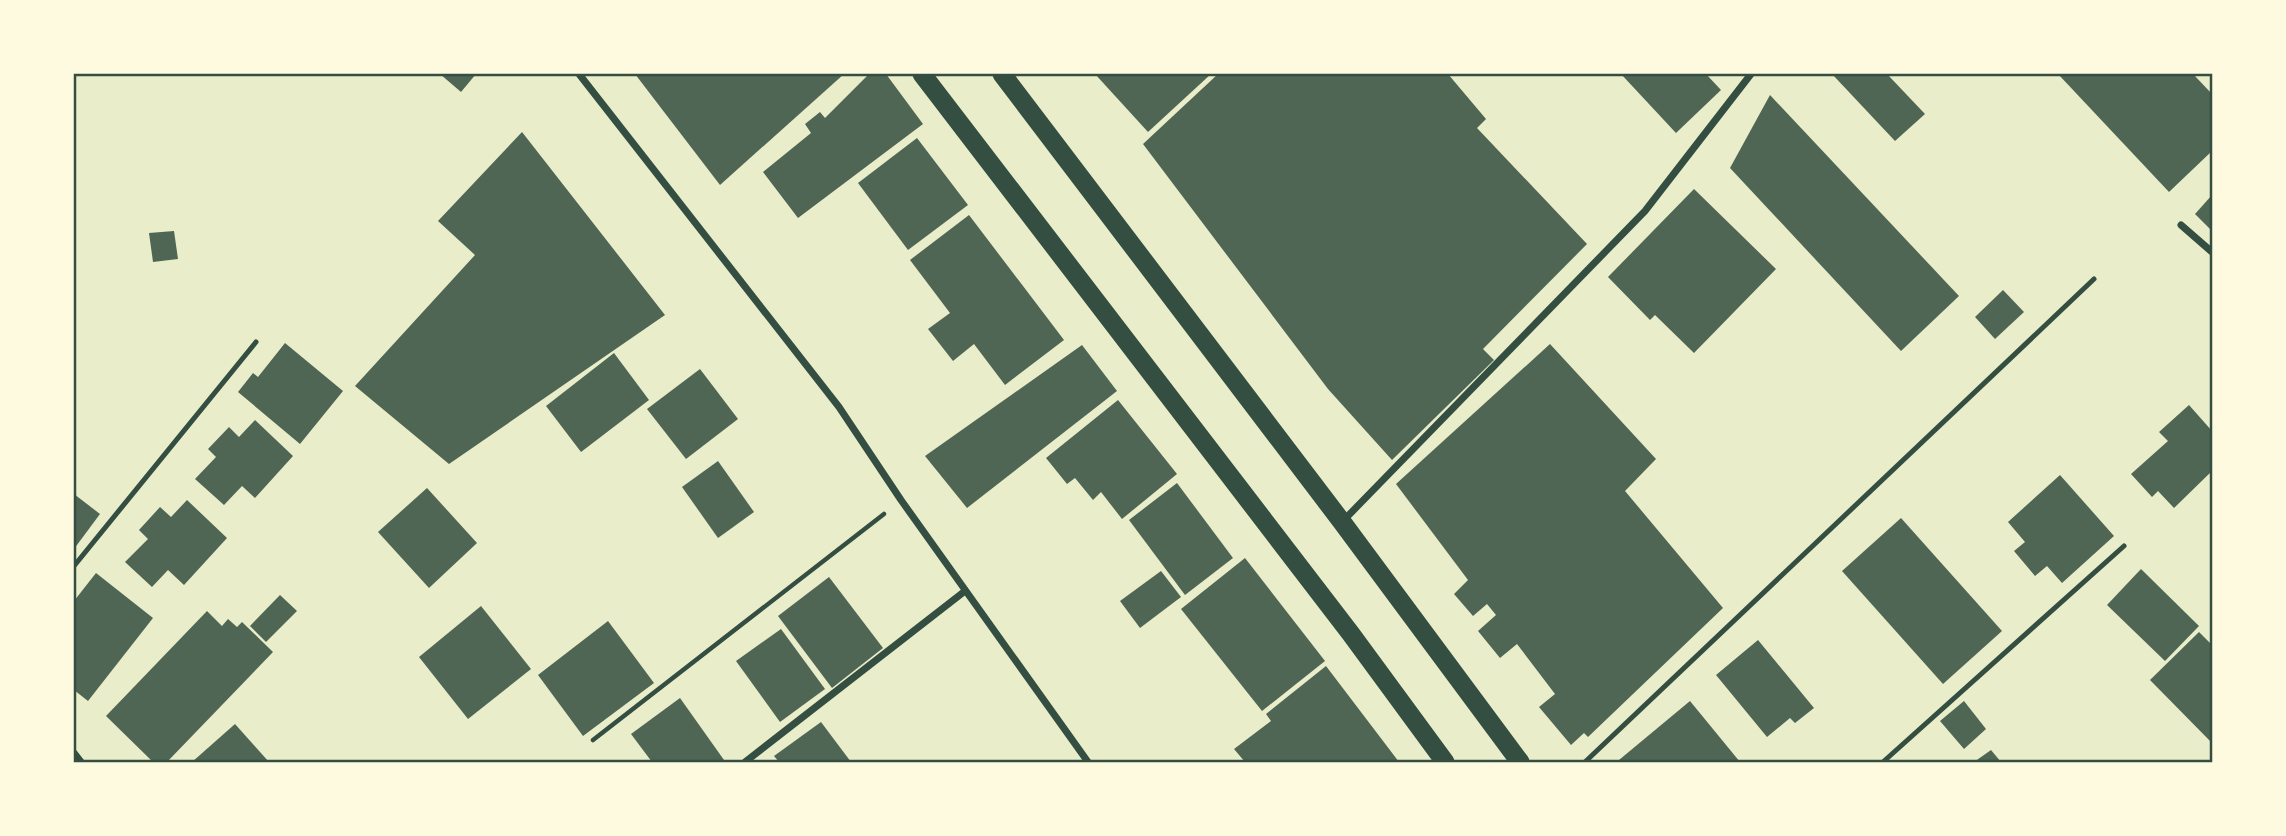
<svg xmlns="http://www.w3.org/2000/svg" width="2286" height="836" viewBox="0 0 2286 836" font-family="'PT Sans Narrow',sans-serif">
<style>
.building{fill:#4f6655}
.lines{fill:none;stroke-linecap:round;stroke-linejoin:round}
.path{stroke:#344e41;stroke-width:4.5}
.service{stroke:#344e41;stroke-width:5}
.minor{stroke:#344e41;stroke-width:7}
.trunk{stroke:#344e41;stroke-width:19}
.neatline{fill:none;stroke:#344e41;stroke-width:2.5}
</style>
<rect width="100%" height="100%" fill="#e9edc9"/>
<g class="building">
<polygon points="440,74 476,74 461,92"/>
<polygon points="635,74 844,74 720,185"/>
<polygon points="869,74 886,74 923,124 798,218 763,172 811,133 805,124 820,112 825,118"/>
<polygon points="1095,74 1211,74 1148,132"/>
<polygon points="1218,74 1448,74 1486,119 1477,128 1587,244 1483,349 1494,360 1392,460 1328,389 1143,144"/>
<polygon points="1621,74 1706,74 1721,90 1676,133"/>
<polygon points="1832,74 1887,74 1925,114 1895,141"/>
<polygon points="2058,74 2193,74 2212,94 2212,151 2169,192"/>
<polygon points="1770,95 1959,296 1901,351 1730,168"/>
<polygon points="522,132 665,315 449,464 355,386 475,255 438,221"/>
<polygon points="917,138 968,205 908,250 858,183"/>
<polygon points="1694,189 1776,269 1694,353 1655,315 1650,320 1608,277"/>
<polygon points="2212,195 2212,231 2195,214"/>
<polygon points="969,215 1064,340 1005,385 974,344 953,361 928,329 950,313 910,260"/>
<polygon points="174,231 178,259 153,262 149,233"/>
<polygon points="2003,290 2024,312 1995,339 1975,317"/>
<polygon points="285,343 343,391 300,444 238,392 253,373 258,377"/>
<polygon points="1550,344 1656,459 1625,491 1723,608 1588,737 1584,733 1571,745 1539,707 1555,694 1517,644 1500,658 1478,631 1496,615 1487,604 1473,616 1454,594 1468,580 1396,484"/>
<polygon points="1082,345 1117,391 967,508 925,456"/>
<polygon points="614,353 649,400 581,452 546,406"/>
<polygon points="700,369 738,419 686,459 647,409"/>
<polygon points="1118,400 1177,474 1122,519 1101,492 1093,500 1075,478 1067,484 1046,458"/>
<polygon points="2189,405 2212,431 2212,471 2174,508 2158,491 2152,497 2131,474 2168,441 2159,432"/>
<polygon points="255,420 293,456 255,498 242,486 224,505 195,479 216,457 208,449 229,427 239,437"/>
<polygon points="718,461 754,512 718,538 682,487"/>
<polygon points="2060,475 2114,536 2062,583 2047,566 2035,576 2014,551 2025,542 2008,522"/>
<polygon points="1177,483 1233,558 1185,595 1129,520"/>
<polygon points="427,488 477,543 429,588 378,532"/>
<polygon points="74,494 100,514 74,549"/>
<polygon points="187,500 227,538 184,585 168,570 152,587 125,562 148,539 139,530 160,507 171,517"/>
<polygon points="1901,518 2002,631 1943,684 1842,571"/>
<polygon points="1245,558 1325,661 1262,711 1181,609"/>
<polygon points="2141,569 2199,626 2165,661 2107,605"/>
<polygon points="1161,571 1181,597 1140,628 1120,601"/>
<polygon points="96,573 153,618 88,701 74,690 74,601"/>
<polygon points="829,577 883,648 832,688 778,616"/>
<polygon points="280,595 297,611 266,642 250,626"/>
<polygon points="481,606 531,669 468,719 419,657"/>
<polygon points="207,611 222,626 228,619 237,627 242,622 273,652 167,762 153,762 106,716"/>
<polygon points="608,621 654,683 583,736 538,675"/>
<polygon points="781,629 825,689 780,722 736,661"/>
<polygon points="2199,632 2212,645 2212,743 2150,680"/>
<polygon points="1758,640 1814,708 1795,723 1790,718 1767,737 1716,675"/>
<polygon points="1326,666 1399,762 1245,762 1234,749 1271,721 1266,714"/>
<polygon points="680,698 724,760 721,762 652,762 631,734"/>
<polygon points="1690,701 1740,762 1620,762 1619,760"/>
<polygon points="1964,701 1986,729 1964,749 1940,721"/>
<polygon points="821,722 851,762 779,762 774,756"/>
<polygon points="235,724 269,762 192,762"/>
<polygon points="1991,750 2001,762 1974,762"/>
</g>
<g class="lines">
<polyline class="path" points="593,740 884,514"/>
<g class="service">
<polyline points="74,566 256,342"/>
<polyline points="1585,762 2094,279"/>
<polyline points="1883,762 2124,546"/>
</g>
<g class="minor">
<polyline points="579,74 839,407 901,500 1088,762"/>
<polyline points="2181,225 2212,252"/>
<polyline points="1343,521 1645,211 1751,74"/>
<polyline points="74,753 81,762"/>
<polyline points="745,762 965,591"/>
</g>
<g class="trunk">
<polyline points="922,74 1351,634 1445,762"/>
<polyline points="1002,74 1342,522 1520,762"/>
</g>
</g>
<rect width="2286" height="836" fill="none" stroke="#fefae0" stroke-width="150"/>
<rect x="75" y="75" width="2136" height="686" class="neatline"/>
</svg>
